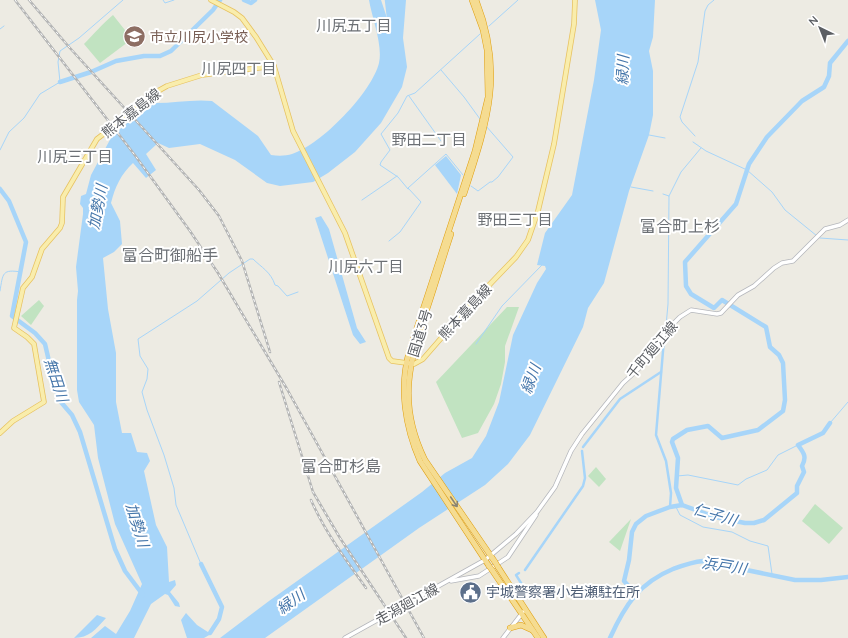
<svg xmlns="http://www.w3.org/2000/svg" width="848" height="638" viewBox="0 0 848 638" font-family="Quicksand,'Noto Sans JP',sans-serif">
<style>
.green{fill:#c1e3c1}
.water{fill:#a7d5f9}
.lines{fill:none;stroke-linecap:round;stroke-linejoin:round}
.stream{stroke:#a7d5f9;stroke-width:1}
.canal{stroke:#a7d5f9;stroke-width:2.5}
.river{stroke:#a7d5f9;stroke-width:4.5}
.secondary-casing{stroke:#b5b7bc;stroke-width:5}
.primary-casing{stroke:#e7c261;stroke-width:5.5}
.highway-casing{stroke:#e09f0f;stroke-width:6}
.secondary{stroke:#fff;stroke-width:3.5}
.primary{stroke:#f9edac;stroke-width:4}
.highway{stroke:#f5dc91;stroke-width:5}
.rail-casing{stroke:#b3b4b4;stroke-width:2.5}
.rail{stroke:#fff;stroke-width:1;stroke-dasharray:3;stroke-linecap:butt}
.highway-bridge-casing{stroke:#e09f0f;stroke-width:6;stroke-linecap:butt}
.highway-bridge{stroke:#f5dc91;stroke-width:5}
.oneway{stroke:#898471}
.labels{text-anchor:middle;stroke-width:4;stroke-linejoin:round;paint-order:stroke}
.education-label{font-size:14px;fill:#785e54;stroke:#fff;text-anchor:start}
.street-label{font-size:14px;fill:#5b5e63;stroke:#fff}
.service-label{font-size:14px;fill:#4e5e75;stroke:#fff;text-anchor:start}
.neighbourhood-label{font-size:15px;fill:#6c7075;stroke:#fff}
.water-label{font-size:15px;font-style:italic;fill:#4576aa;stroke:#fff}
.quarter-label{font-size:16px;fill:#6c7075;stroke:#fff}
</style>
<rect width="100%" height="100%" fill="#edebe3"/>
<g class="green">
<path d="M113,15L132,39L100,63L84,44C94,34 102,24 113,15Z"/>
<polygon points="39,300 44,306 31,325 21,316"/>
<polygon points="507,307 519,307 505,346 505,362 501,384 494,404 478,433 462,438 436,382"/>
<polygon points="596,467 606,479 599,487 588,476"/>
<polygon points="815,504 843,528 829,544 802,521"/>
<polygon points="631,519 620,551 609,542"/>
</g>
<g class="water">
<path d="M369,0H381L387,18L392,24L385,0H406L403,38L407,67L402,87L381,123L355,152L328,173L313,182L280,186L267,183L235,160L200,144L169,148L158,143L146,154L156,170L146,178L133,163C121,174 115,187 111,203L120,221L122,244L114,252L103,258L108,309L116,353V402L122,433H131L137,452L147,453L150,461L144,471L156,525L167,547L169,582L175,580L176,585L170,592L179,603L180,607L175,606L168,595L165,594L151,604L134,638H91L105,626L116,634L130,611L142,584L115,524L98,458L94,425L79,402L77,390V300L78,291L76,267L83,214V208L80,204L81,196L86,194L91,175L112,136L154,100L156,103C174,103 194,99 212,101L258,136L271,155C278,156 286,156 292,154C321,145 372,92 379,63C383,45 372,18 369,0Z"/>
<polygon points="595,0 655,0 653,37 649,51 653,71 653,115 649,135 629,191 604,283 588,308 583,327 530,435 508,464 485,485 419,528 265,638 220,638 269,601 422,492 445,473 472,458 486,436 499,402 513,335 537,283 546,269 545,266 537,265 545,233 572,195 594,80 601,30"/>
<polygon points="446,156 461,175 457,194 435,165"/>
<polygon points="321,216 329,229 357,328 366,342 360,344 353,335 315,218"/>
<polygon points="186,613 197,625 211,634 204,638 187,638 181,620"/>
<path d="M97,615L106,618C96,629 89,638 74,638Z"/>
</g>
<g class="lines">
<g class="stream">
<polyline points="163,0 165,3 174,0"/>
<polyline points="489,26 518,0"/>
<polyline points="0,29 4,26"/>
<polyline points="441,70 464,97 480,119"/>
<polyline points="409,96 441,141"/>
<polyline points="649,135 665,138"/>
<polyline points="695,136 682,122 680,117 698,62 705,11 708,5 714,0"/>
<polyline points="693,142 706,151 747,170 772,192 785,210 817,236"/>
<polyline points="0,150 9,132 24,118 40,94 60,82 58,62 60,51 79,38 123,0"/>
<polyline points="471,186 478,191 490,182 492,182 498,177 513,157 486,126"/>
<polyline points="631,187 653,191"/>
<polyline points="408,189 398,177 380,165 381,162 390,150 381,134 398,113 407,96 415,93 480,34"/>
<polyline points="663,194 669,196 668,304 666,326"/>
<polyline points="669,196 681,172 701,148"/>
<polyline points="362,200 397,176"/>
<polyline points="820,238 848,240"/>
<polyline points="389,241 400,232 421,202 408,188 446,154 463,175"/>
<path d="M0,291C3,273 2,269 21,272"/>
<polyline points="476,344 502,306 542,265"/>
<polyline points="830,423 848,402"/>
<polyline points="677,476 688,475 738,485 746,479 767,470 778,455 798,445"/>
<polyline points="675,505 680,515 703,527 732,532 750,541 768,546 772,574"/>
<path d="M201,564L176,505L174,488L164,455L147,410L142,392L147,379L148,369L140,356L138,339L197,301L229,273L250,259H253C261,267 271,272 275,285L278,286L287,296L298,292"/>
</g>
<g class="canal">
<polyline points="664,339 656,435 666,461 671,493 670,507"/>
<polyline points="583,447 620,399 661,372"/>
<polyline points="525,570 583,486 585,478 582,451"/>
<polyline points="519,573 516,575 526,591 524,599"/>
</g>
<g class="river">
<polyline points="244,0 251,3 255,0"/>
<polyline points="387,0 390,26"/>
<polyline points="60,82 91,72 116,61 144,56 160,56 171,51 213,10 220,0"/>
<polyline points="0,189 9,201 26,242 12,316 35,333 45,344 55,387 60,401 72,415 80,432 115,549 125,571 143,595"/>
<polyline points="682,505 676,488 678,458 672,442 673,439 687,430 708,426 722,438 758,430 783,411 785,400 783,363 779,355 770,347 766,327 722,300 714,308 691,294 686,286 685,262 736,204 749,164 767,137 802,101 824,87 829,76 830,63 848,41"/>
<polyline points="201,564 222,607 219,619 210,633"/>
<path d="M636,594L624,581L629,560L632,532L636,524L646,516L670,507L682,505L715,517L745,523H754L764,520L797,493V486L804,472L802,466C807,457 804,453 798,445L823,433L830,423"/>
<path d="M610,638C625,605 639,583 673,569C684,565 692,562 703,561L795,580H821L848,577"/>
</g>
<defs>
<g id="secondary">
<polyline points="451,581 479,576 508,557 536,515"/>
<polyline points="345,638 485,560 516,534 537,512 555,487 571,451 582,434 623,383 646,362 667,330 680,317 691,310 717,314 721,313 738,295 754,286 774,268 782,263 793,261 825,229 840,225 848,220"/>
<polyline points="503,638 523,612"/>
</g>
<g id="primary">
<polyline points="211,0 234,12 242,18 256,37 274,66 293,131 345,233 389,358 392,361 414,364 423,359 470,305 516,257 528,240 538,211 554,144 574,24 575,0"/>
<polyline points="0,433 13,421 44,402 34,344 27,337 14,328 23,288 32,277 42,249 60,228 62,223 63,197 97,139 132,112 149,96 167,86 202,75 274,66"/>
</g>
<g id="highway">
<path d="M472,0L483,30L487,50L488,97L475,151L409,352C399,388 405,427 420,461L489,566"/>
<path d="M464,194C487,123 505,73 476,0"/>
<path d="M451,234C443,258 436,282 428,306C409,363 397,403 425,460L495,562"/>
<polyline points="498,567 544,638"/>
<polyline points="492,570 538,638"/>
<polyline points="510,628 521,625 532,630"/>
</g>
</defs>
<use href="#secondary" class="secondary-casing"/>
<use href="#primary" class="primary-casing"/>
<use href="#highway" class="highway-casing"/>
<use href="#secondary" class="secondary"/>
<use href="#primary" class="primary"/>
<use href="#highway" class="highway"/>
<defs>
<g id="rail">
<polyline points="15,0 134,154 190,231 218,273 287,389 424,638"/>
<polyline points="29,0 69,47 199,190 219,216 242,261 270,352"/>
<polyline points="279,382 313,492 340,538 406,638"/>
<path d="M311,500C325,532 346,560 366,588"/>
</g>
</defs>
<use href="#rail" class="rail-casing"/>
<use href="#rail" class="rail"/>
<defs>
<g id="highway-bridge">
<polyline points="495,562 498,567"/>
<polyline points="489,566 492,570"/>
</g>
</defs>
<use href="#highway-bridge" class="highway-bridge-casing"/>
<use href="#highway-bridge" class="highway-bridge"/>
</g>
<defs><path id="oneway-shaft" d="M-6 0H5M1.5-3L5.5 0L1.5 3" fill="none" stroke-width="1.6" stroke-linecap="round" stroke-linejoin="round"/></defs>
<use class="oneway" href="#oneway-shaft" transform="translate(454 502) rotate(56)"/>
<defs>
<symbol id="school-disc" viewBox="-11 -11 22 22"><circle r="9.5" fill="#8d6e63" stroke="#fff"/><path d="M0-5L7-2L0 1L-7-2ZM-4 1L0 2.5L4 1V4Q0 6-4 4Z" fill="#fff"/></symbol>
<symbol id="civic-disc" viewBox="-11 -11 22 22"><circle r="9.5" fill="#5c6f8a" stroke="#fff"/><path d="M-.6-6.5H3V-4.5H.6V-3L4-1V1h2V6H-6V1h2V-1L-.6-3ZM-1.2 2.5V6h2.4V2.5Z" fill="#fff"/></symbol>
</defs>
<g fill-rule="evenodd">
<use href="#school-disc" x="122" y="24" width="25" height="25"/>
<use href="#civic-disc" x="458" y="580" width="25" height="25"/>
</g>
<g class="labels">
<g class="education-label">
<text x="150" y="42">市立川尻小学校</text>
</g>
<g class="street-label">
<text transform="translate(131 113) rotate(-38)" y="5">熊本嘉島線</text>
<text transform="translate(465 312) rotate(-47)" y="5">熊本嘉島線</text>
<text transform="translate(420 333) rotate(-73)" y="5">国道3号</text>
<text transform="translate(652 350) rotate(-50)" y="5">千町廻江線</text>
<text transform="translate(407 604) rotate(-29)" y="5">走潟廻江線</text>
</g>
<g class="service-label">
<text x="486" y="597">宇城警察署小岩瀬駐在所</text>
</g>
<g class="neighbourhood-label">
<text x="354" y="31">川尻五丁目</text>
<text x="239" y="74">川尻四丁目</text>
<text x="429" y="145">野田二丁目</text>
<text x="75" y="162">川尻三丁目</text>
<text x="515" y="225">野田三丁目</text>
<text x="366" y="272">川尻六丁目</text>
</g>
<g class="water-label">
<text transform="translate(623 70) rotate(-88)" y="5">緑川</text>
<text transform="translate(98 207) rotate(-79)" y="5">加勢川</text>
<text transform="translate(531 379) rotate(-70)" y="5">緑川</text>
<text transform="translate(56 380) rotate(72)" y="5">無田川</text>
<text transform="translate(715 515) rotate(16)" y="5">仁子川</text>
<text transform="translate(137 525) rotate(73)" y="5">加勢川</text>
<text transform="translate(724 566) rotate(9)" y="5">浜戸川</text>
<text transform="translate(291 602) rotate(-36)" y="5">緑川</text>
</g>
<g class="quarter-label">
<text x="680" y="232">富合町上杉</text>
<text x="170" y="261">富合町御船手</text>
<text x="341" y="472">富合町杉島</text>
</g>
</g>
<g transform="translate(820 28) rotate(317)" stroke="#ffffff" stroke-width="3" paint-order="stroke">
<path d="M0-3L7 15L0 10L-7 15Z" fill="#5b5e63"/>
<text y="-6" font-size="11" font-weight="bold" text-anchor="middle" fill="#5b5e63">N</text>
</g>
</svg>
